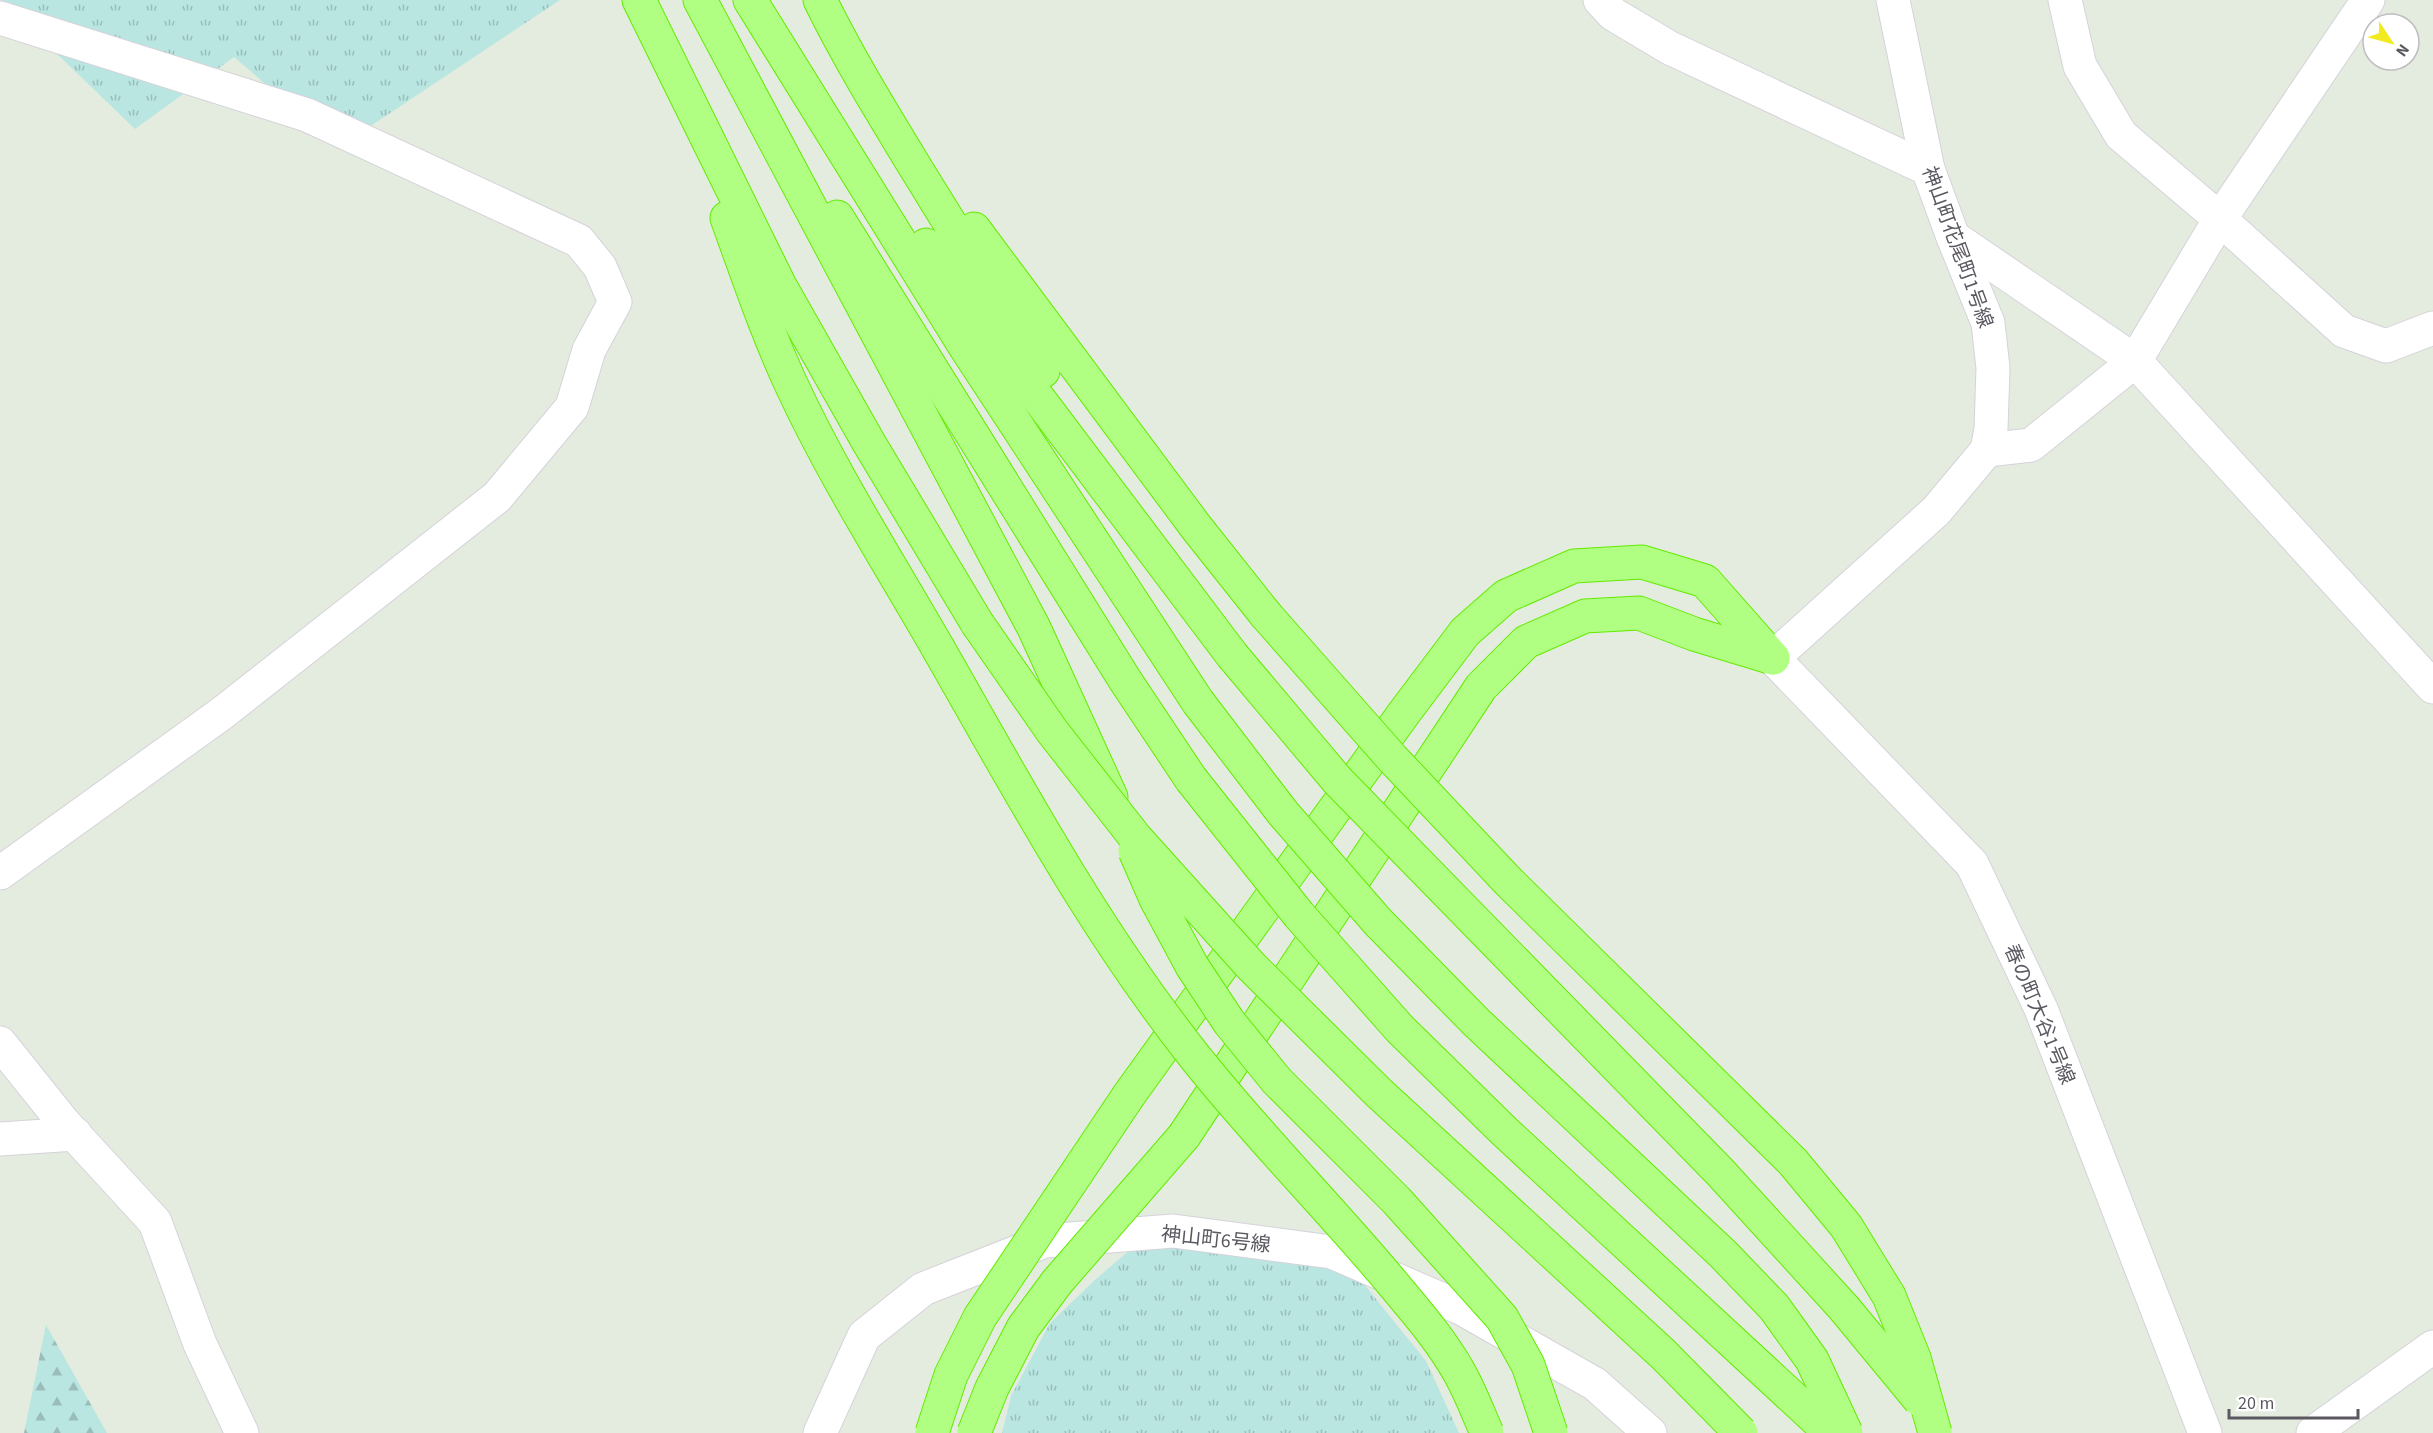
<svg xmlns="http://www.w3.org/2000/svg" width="2433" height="1433" viewBox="0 0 2433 1433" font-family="'Source Sans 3','Noto Sans JP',sans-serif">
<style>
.grass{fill:url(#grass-tufts)}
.forest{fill:url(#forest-firs)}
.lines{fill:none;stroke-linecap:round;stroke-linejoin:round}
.minor-casing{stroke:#d6d2da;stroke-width:35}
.highway-casing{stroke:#63eb00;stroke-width:35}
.minor{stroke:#fff;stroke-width:33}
.highway{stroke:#b0ff83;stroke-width:33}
.highway-bridge-casing{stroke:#63eb00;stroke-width:35;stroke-linecap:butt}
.highway-bridge{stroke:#b0ff83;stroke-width:33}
.labels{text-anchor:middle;stroke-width:5;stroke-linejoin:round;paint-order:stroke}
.street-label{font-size:20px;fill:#5c5861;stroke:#fff}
</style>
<defs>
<pattern id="grass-tufts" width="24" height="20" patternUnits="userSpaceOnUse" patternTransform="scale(1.5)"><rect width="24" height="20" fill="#b9e6e1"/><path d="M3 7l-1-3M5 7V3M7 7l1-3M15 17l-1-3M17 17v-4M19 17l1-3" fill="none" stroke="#9abdba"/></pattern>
<pattern id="forest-firs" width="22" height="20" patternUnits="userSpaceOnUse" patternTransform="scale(1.5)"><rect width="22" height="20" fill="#b9e6e1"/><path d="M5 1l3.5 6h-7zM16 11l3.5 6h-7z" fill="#9abdba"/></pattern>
</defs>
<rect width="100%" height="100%" fill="#e3ecde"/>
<g class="grass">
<polygon points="1,0 560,0 339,147 234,57 135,129"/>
<polygon points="1207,1246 1355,1273 1426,1361 1459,1433 1002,1433 1011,1396 1050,1323 1096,1279 1131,1249"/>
</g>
<polygon class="forest" points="46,1325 107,1433 24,1433"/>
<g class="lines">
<defs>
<g id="minor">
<polyline points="1600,0 1613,14 1670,48 1928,169"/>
<polyline points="1893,0 1928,169 1953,237 1988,323 1993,368 1991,429 1987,450 1936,511 1773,658 1972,864 2041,1009 2205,1433"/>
<polyline points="2065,0 2080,66 2121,135 2220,219 2344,331 2386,346 2433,328"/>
<polyline points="0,18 307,115 579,241 600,267 615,302 589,350 572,407 497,497 221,714 0,873"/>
<polyline points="1953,237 2135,361 2433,687"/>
<polyline points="1987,450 2031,445 2135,361 2220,219 2368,0"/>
<polyline points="0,1043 64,1123 155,1222 200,1344 242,1433"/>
<polyline points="0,1139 75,1134"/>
<polyline points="820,1433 864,1336 923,1289 1045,1241 1173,1231 1332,1252 1461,1308 1595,1384 1650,1433"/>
<polyline points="2313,1433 2433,1347"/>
</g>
<g id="highway">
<polyline points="639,0 780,286 869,443 977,623"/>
<polyline points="700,0 1034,628 1111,797"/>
<polyline points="750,0 966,348 1198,702"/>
<path d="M820,0C849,59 883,114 917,170C959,238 1000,305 1043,371"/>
<polyline points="837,217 1125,680 1191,779"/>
<path d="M727,218C747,273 766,330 791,384C833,475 888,561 938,648"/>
<polyline points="974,229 1196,527 1266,615"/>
<polyline points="926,245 968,305 1232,655"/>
<polyline points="1129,1095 1404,713 1465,632 1506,596 1574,566 1642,562 1705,581 1773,658"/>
<polyline points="1184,1136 1481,687 1526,642 1585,616 1639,613 1694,634 1773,658"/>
</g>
</defs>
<use href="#minor" class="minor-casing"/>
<use href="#highway" class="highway-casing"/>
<use href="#minor" class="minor"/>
<use href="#highway" class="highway"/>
<defs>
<g id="highway-bridge">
<polyline points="1266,615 1392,758 1507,880 1793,1162 1846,1226 1889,1296 1914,1358 1935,1433"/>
<polyline points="977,623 1052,731 1135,837 1251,966 1379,1093 1663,1354 1741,1433"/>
<path d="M938,648C1018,788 1094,930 1195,1057C1256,1134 1326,1204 1389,1279C1413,1308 1440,1338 1459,1372C1470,1391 1478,1413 1487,1433"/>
<polyline points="1232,655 1338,781 1720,1172 1844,1308 1920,1400"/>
<polyline points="1198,702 1283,813 1378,922 1476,1022 1723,1254 1774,1307 1812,1360 1846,1433"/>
<polyline points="1191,779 1299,915 1400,1029 1504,1131 1831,1433"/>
<polyline points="1135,851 1156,899 1192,966 1229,1022 1277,1081 1397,1201 1502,1318 1528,1365 1551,1433"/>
<polyline points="932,1433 951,1375 980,1317 1129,1095"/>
<polyline points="974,1433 992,1388 1023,1328 1057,1282 1184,1136"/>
</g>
</defs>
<use href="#highway-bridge" class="highway-bridge-casing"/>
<use href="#highway-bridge" class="highway-bridge"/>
</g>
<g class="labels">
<g class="street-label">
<text transform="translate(1958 247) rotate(70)" y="7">神山町花尾町1号線</text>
<text transform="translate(2040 1014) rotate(67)" y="7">春の町大谷1号線</text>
<text transform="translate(1216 1239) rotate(6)" y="7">神山町6号線</text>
</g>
</g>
<g transform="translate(2391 42) rotate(126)"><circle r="28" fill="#ffffff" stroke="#bebcc0" stroke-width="1.5"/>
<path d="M0-4.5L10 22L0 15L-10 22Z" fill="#f1ea20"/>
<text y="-9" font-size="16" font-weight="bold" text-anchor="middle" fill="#5c5861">N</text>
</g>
<path d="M2229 1409v9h129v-9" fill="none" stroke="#5c5861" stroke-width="3"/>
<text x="2238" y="1409" font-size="18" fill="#5c5861" stroke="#ffffff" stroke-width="4.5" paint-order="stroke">20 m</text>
</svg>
